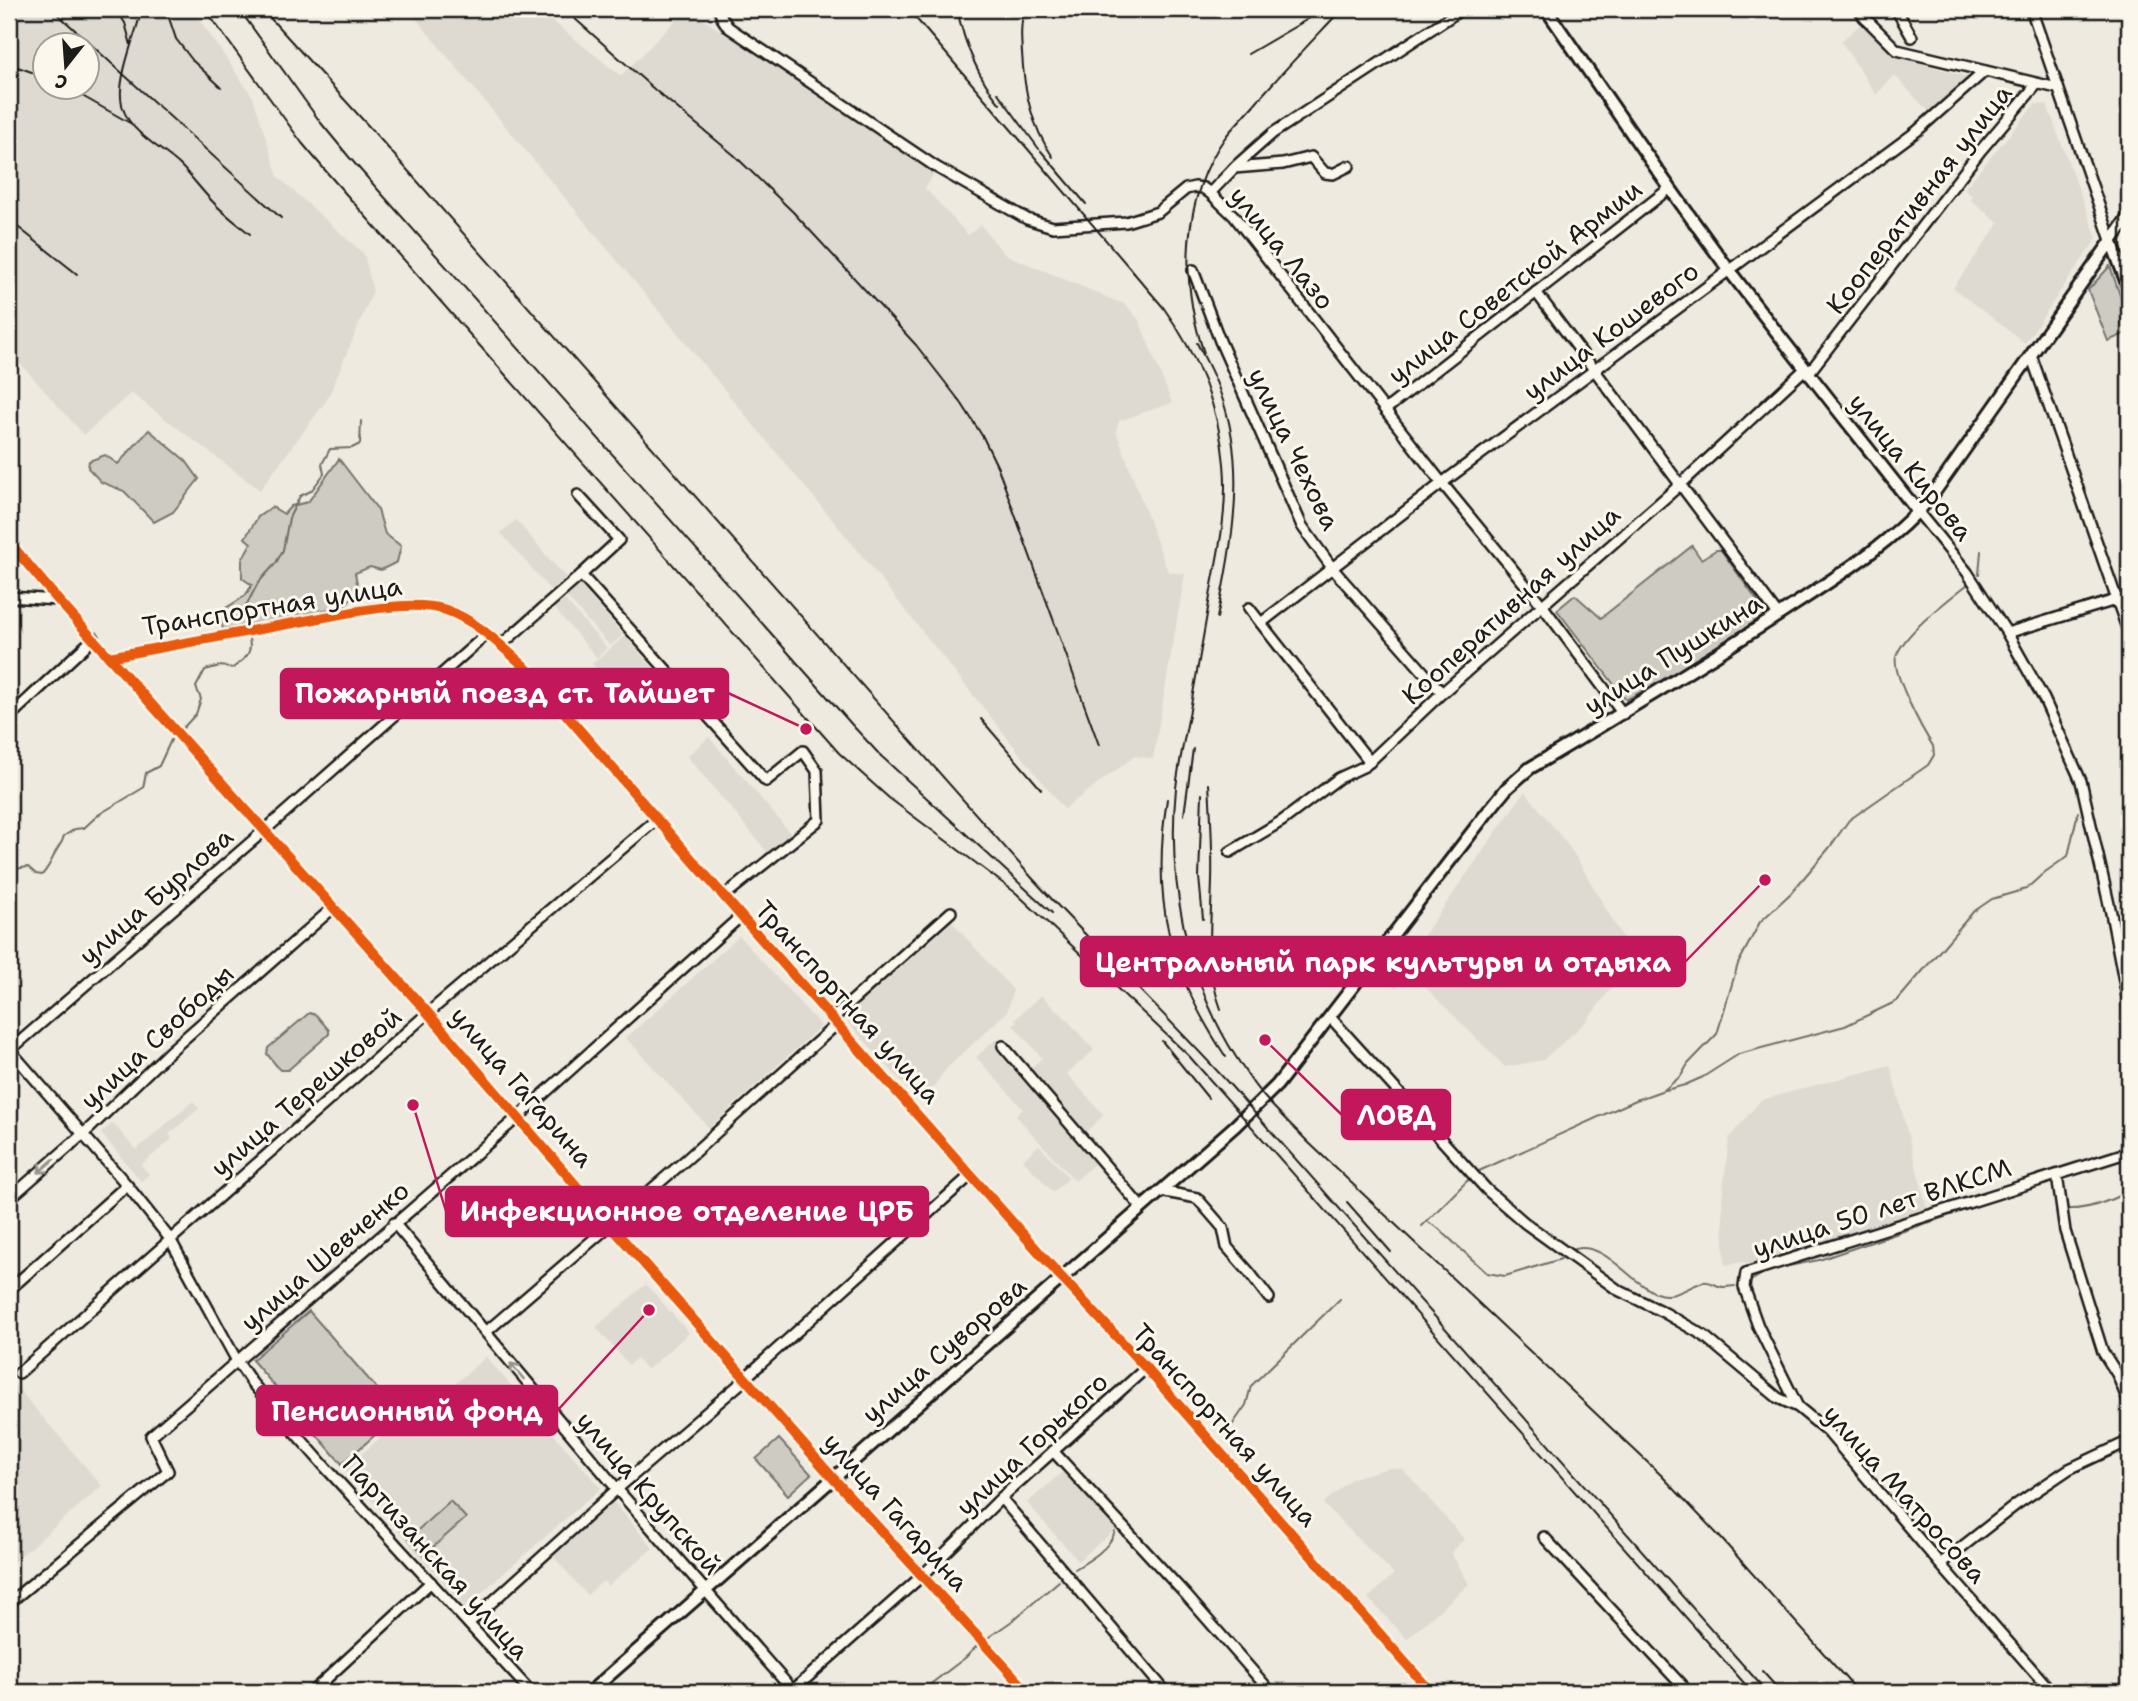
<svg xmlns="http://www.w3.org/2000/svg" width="2138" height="1701" viewBox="0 0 2138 1701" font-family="'Shantell Sans',sans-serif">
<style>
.built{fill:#dedad1;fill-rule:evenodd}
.green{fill:#ceccc2;stroke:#75746f;stroke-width:2}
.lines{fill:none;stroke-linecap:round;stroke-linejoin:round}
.stream{stroke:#6f6d69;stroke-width:2}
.minor-casing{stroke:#1c1c1c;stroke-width:14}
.major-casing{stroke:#1c1c1c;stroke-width:16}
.minor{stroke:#fbf7ec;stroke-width:9}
.major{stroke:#fbf7ec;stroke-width:10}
.rail{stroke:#1c1c1c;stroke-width:2}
.cycleway-casing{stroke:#fbf7ec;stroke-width:15}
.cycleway{stroke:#e8590c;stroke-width:10}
.oneway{stroke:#97948e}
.labels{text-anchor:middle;stroke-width:6;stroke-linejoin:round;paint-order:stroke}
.street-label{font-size:26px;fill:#1c1c1c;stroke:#fbf7ec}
.leader{fill:none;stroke:#c2185b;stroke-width:2.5}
.callout-dot{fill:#c2185b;stroke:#fbf7ec;stroke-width:2.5}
.callout{fill:#c2185b;stroke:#c2185b;stroke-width:2.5}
.callout-label{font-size:28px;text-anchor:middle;font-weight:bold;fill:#fff}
</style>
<rect width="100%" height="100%" fill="#eeeadf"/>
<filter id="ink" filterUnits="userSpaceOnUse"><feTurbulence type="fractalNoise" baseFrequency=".0143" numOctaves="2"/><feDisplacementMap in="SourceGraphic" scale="14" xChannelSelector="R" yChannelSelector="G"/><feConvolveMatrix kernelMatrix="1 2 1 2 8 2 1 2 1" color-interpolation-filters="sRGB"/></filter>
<g filter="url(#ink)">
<g class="built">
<path d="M9,9H192L253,97L278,177L364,254L373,291L327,400L260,490L131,393L84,435L9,351ZM46,46H88V88H46Z"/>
<polygon points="408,9 537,9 621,76 687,9 936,170 925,188 968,235 981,225 1004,254 1126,305 1139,320 1172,403 1119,421 1116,431 1168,572 1185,574 1153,759 1135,756 1064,809 855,547"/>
<polygon points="1863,22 1892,55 1968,77 1930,113 1894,75 1876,95 1841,41"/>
<polygon points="2035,104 2047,105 2097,238 2025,343 1953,288 1999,223 1970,199 1972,196 1964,189"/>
<polygon points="516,520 566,578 551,591 501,533"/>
<polygon points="579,584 623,635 610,646 566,596"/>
<polygon points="564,599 607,648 597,658 554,608"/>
<polygon points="625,636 667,684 634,712 592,664"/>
<polygon points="709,737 792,835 769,854 687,756"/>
<polygon points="1525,791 1573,852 1634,957 1586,1022 1543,1060 1505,1067 1403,965"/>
<polygon points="952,922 1013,990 1007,1012 946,1069 927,1096 920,1102 844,1018"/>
<polygon points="739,936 821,1026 709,1128 626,1038"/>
<polygon points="1041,995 1057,1012 1059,1011 1094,1050 1067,1074 1104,1115 1085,1133 1104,1155 1075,1181 1016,1116 1023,1109 976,1057 996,1039 1026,1072 1042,1058 1013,1025 1017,1021 1015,1019"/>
<polygon points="1890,1065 1927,1208 1752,1265 1743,1262 1725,1265 1722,1199 1729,1138 1761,1100"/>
<polygon points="193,1101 199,1109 169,1134 172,1139 141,1165 149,1174 141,1181 101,1133 113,1123 136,1150"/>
<polygon points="1039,1145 1069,1178 1053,1192 1023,1160"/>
<polygon points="646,1284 689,1333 647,1370 636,1358 629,1365 596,1327"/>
<polygon points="486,1357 601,1488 465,1607 344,1469 418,1405 424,1411"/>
<polygon points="9,1378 102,1486 9,1566"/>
<polygon points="1389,1468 1403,1469 1464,1539 1451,1553 1469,1584 1407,1639 1368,1598 1394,1574 1323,1504 1352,1478"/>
<polygon points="1065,1470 1116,1529 1078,1561 1027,1503"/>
<polygon points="613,1501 653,1548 608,1586 603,1581 587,1595 551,1554"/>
</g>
<g class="green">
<polygon points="2110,266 2129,322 2129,332 2108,341 2088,290"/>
<polygon points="149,430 186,461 199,479 173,512 154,522 124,491 101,482 88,468 89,461 105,455 118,464"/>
<polygon points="339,459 378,510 385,534 401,546 397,562 381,570 370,567 355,573 358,588 345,606 223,629 218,613 245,596 252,585 242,578 242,560 251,543 245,538 258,517 272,507 284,514 291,506 308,502"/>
<polygon points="1692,546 1701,559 1716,550 1721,550 1768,616 1654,687 1652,686 1626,700 1557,610 1575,595 1601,618"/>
<polygon points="309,1013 316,1015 329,1030 329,1034 288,1070 280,1070 267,1054 268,1048"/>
<polygon points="309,1311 399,1414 342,1464 252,1360"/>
<polygon points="779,1439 811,1474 788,1495 756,1459"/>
<polygon points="450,1501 466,1518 424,1555 409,1538"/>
</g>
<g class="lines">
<g class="stream">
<polyline points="1979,574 1981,551"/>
<polyline points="246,625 246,606 258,583 276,563 283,550 289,518 300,496 311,491 324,474 322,464 330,449 352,448 360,444 361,421"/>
<path d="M183,728L196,714L201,699L196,687L205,670L220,666L233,668C244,659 253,654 249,639"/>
<path d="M9,870L28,867L36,874L42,875C49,867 51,862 55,853C58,847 62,844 64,836L75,829L84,828L98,815L143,788L146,773L159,766L171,740"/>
<polyline points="1666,1090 1685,1085 1703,1077 1739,1054 1845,1026 1897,1001 1973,912 1992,899 2026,889 2045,872 2068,856 2078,812"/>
<path d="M1479,1171L1636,1100L1664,1090L1681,1076L1688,1064L1717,1034L1738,964L1760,922L1791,893L1830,847L1849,820L1928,765L1934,755L1933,746C1923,731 1892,674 1896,657C1903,634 1949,599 1968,584"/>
<path d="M2066,1206L2067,1209C2089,1210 2110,1201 2129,1191"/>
<polyline points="1426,1221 1438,1228 1487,1273 1505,1276 1561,1259"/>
<polyline points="1422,1226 1469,1179"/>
<path d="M1571,1250C1603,1238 1629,1282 1656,1293C1674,1300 1687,1287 1703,1282C1711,1280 1716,1287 1724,1287C1728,1287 1731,1286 1735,1286"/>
<polyline points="1749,1282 1769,1270 1819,1260 2018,1192"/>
<polyline points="1226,1434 1246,1405 1251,1386 1340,1299"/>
<path d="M1075,1569C1090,1560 1109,1549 1115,1532"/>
<polyline points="989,1637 1012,1621 1059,1581"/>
<polyline points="920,1692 965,1658 978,1645"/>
</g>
<defs>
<g id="minor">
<polyline points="719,9 722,18 728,27 936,167 1027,219 1053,227 1126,222 1158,212 1186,189 1195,187 1203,188 1210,193 1234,216 1442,483 1542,605 1623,714"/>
<polyline points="1859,9 1864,17 1897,50 2057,88"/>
<polyline points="1896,9 1912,37"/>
<polyline points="2031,9 2112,243"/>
<polyline points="1234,168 1283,164 1311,157 1325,173 1333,174 1349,166"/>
<polyline points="1210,193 1238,164 1273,133 1462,9"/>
<polyline points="1193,270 1220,341 1302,526 1333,569 1442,693"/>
<polyline points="1536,292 1778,615"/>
<polyline points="2031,355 2129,634"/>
<polyline points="1808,374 1981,150 2037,84"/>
<polyline points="1385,410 1670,188"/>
<polyline points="578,495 619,540 581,575"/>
<polyline points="1918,512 1967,572 2007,633 2044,699 2081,781 2111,913 2129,1007"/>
<polyline points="9,542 58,600 428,1013 610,1225 833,1478 1028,1692"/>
<polyline points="9,597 58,600"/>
<polyline points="1249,608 1370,762"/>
<polyline points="1261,623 1442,483 1917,131 1985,71"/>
<polyline points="2007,633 2129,596"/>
<polyline points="501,645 581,575 766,781 803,751 817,771 819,820 724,896"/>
<path d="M109,657C169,646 228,635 288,624C330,617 407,597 446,610C477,621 500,645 524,666L741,916L1061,1277L1146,1368L1431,1692"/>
<polyline points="9,717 94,638"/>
<polyline points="1230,852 1282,821 1339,778 1365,766 1442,693 1681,484 1805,369"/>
<polyline points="1330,1017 1487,1190 1525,1223 1618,1290 1665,1313 1703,1335 1778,1398 1798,1407 1827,1431 1940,1564 2052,1692"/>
<polyline points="833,1018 951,912"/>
<polyline points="1003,1046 1141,1207"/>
<polyline points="9,1049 127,1185 170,1239 237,1361 252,1383 326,1468 531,1692"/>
<polyline points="9,1051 265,830 487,634"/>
<polyline points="2058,1182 2065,1231 2103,1352 2117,1374 2129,1403"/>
<polyline points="1160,1191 1197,1198 1223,1228 1227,1247 1249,1272 1269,1298"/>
<polyline points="9,1199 91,1127 169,1052 334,907"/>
<polyline points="394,1223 617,1489 794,1692"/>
<polyline points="9,1290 127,1185"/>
<polyline points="486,1332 688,1158 837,1024"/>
<polyline points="19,1373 428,1013 657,819"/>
<polyline points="745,1378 971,1175"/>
<polyline points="1798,1407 1758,1326 1744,1287 1746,1273 2129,1152"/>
<polyline points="1053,1451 1186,1595 1271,1692"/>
<polyline points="1001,1498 1166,1692"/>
<polyline points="1544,1537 1688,1692"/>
<polyline points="1940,1564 2017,1504 2069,1469 2129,1441"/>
<polyline points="9,1603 168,1471 151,1436 517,1118 741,916"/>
<polyline points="469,1623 617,1489 741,1383"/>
<polyline points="312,1692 431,1582"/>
<polyline points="791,1692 923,1575 1001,1498 1146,1368"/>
</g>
<g id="major">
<path d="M1546,9C1608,99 1669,190 1735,278C1795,357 1857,434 1918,512"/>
<polyline points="2112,243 2129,289"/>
<path d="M590,1692L1235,1126L1277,1085L1486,814L1507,788L1530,768C1615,718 1698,667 1780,614C1833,579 1890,545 1931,497L2129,216"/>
</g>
</defs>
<use href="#minor" class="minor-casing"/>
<use href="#major" class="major-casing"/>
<use href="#minor" class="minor"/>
<use href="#major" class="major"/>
<g class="rail">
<polyline points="52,9 281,218"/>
<polyline points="116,9 125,23 131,45"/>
<path d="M142,9C136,33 119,74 121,98C123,131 161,146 181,166C192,177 202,191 213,202C224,214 238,224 250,234"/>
<polyline points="166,9 176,39 193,61 221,87"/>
<polyline points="205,9 302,143 330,176 839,753 889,798 1016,893 1189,1056 1752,1692"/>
<polyline points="239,9 321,123 349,157 854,727 880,755 1052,913"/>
<path d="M262,9L373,131L1033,879C1098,950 1167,1015 1231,1086L1767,1692"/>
<polyline points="564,9 655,90 734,155 793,212 916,345 962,404 983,437 998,468 1099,745"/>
<path d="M908,9L1163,307C1196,353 1219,407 1224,464C1228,505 1220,545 1212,585C1205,626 1198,668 1190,710C1185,736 1179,762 1176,788C1167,881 1186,978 1236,1057C1244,1069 1251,1082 1260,1092C1275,1110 1292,1125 1308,1142L1661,1475L1718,1535L1858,1692"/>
<path d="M957,9C964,42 978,77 1000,104"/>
<path d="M1025,9C1020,22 1021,38 1022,53C1024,90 1031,126 1053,157"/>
<polyline points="1248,54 1325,9"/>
<polyline points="9,64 46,77"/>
<polyline points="68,88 130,123"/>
<polyline points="998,93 1039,149"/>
<polyline points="1041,151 1086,204"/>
<polyline points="9,220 77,274"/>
<path d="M1197,343C1205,359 1214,375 1220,392C1248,467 1232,543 1217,618"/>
<path d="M1204,353C1180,282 1181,199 1226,136C1236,124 1248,112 1258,100C1285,69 1314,39 1342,9"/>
<polyline points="981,719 1041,789"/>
<path d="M1209,784C1211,816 1213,849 1212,881C1211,924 1205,967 1221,1009"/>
<polyline points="1202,794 1199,877 1203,919"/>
<path d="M1167,799C1151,901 1169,972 1226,1057"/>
<polyline points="1184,815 1193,749"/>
<polyline points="1162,1041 1208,1098"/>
<polyline points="1347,1202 1391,1252"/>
<polyline points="1762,1671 1781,1692"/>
</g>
<defs>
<g id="cycleway">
<polyline points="9,542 58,600 428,1013 610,1225 833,1478 1028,1692"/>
<path d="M109,657C169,646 228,635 288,624C330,617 407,597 446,610C477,621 500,645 524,666L741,916L1061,1277L1146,1368L1431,1692"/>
</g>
</defs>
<use href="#cycleway" class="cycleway-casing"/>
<use href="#cycleway" class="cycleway"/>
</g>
<defs><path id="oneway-shaft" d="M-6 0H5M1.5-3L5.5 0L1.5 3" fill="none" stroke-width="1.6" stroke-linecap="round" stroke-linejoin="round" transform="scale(1.75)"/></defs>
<g class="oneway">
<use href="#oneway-shaft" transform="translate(46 1166) rotate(139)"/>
<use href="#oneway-shaft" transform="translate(517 1371) rotate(-130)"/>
</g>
</g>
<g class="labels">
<g class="street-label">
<text transform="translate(1919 199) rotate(-52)" y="9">Кооперативная улица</text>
<text transform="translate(1282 248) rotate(51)" y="9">улица Лазо</text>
<text transform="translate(1515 282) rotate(-38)" y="9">улица Советской Армии</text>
<text transform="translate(1611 331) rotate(-37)" y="9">улица Кошевого</text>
<text transform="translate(1294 449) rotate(64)" y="9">улица Чехова</text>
<text transform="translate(1911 467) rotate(51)" y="9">улица Кирова</text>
<text transform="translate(1511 605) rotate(-42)" y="9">Кооперативная улица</text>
<text transform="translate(272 606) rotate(-9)" y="9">Транспортная улица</text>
<text transform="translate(1673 654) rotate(-32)" y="9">улица Пушкина</text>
<text transform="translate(156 896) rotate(-41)" y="9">улица Бурлова</text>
<text transform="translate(848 1002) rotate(48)" y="9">Транспортная улица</text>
<text transform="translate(157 1037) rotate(-43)" y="9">улица Свободы</text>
<text transform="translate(522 1087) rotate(49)" y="9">улица Гагарина</text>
<text transform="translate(306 1092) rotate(-41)" y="9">улица Терешковой</text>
<text transform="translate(1882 1208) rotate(-18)" y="9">улица 50 лет ВЛКСМ</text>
<text transform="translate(325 1256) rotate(-41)" y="9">улица Шевченко</text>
<text transform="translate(944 1350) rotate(-41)" y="9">улица Суворова</text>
<text transform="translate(1225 1425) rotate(48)" y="9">Транспортная улица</text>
<text transform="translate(1032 1444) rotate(-43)" y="9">улица Горького</text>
<text transform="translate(649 1493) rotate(49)" y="9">улица Крупской</text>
<text transform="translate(1905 1494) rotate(48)" y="9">улица Матросова</text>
<text transform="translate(896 1512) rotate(48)" y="9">улица Гагарина</text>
<text transform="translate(436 1557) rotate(48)" y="9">Партизанская улица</text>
</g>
</g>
<path class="leader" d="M806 729L728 693M1765 880L1685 962M1265 1040L1342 1115M413 1105L446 1211M649 1310L557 1411"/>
<g class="callout-dot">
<circle cx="806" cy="729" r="7"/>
<circle cx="1765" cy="880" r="7"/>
<circle cx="1265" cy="1040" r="7"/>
<circle cx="413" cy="1105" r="7"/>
<circle cx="649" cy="1310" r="7"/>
</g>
<g class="callout">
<rect x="281" y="669" width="447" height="49" rx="7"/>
<rect x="1081" y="937" width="604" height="49" rx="7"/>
<rect x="1342" y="1090" width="108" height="49" rx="7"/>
<rect x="446" y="1187" width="482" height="49" rx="7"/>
<rect x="257" y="1386" width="300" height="49" rx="7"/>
</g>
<g class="callout-label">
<text x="505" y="703">Пожарный поезд ст. Тайшет</text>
<text x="1383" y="972">Центральный парк культуры и отдыха</text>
<text x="1396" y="1125">ЛОВД</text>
<text x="687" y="1221">Инфекционное отделение ЦРБ</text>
<text x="407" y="1421">Пенсионный фонд</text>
</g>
<rect width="2138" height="1701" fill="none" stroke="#fbf7ec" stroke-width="35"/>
<rect x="18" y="18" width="2103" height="1666" fill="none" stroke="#1c1c1c" stroke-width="2.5" filter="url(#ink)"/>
<g transform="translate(66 66) rotate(197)"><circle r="33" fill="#fbf7ec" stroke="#a29f99" stroke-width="2"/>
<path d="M0-5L12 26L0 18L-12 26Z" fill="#1c1c1c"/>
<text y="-10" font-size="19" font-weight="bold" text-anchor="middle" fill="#1c1c1c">С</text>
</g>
</svg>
